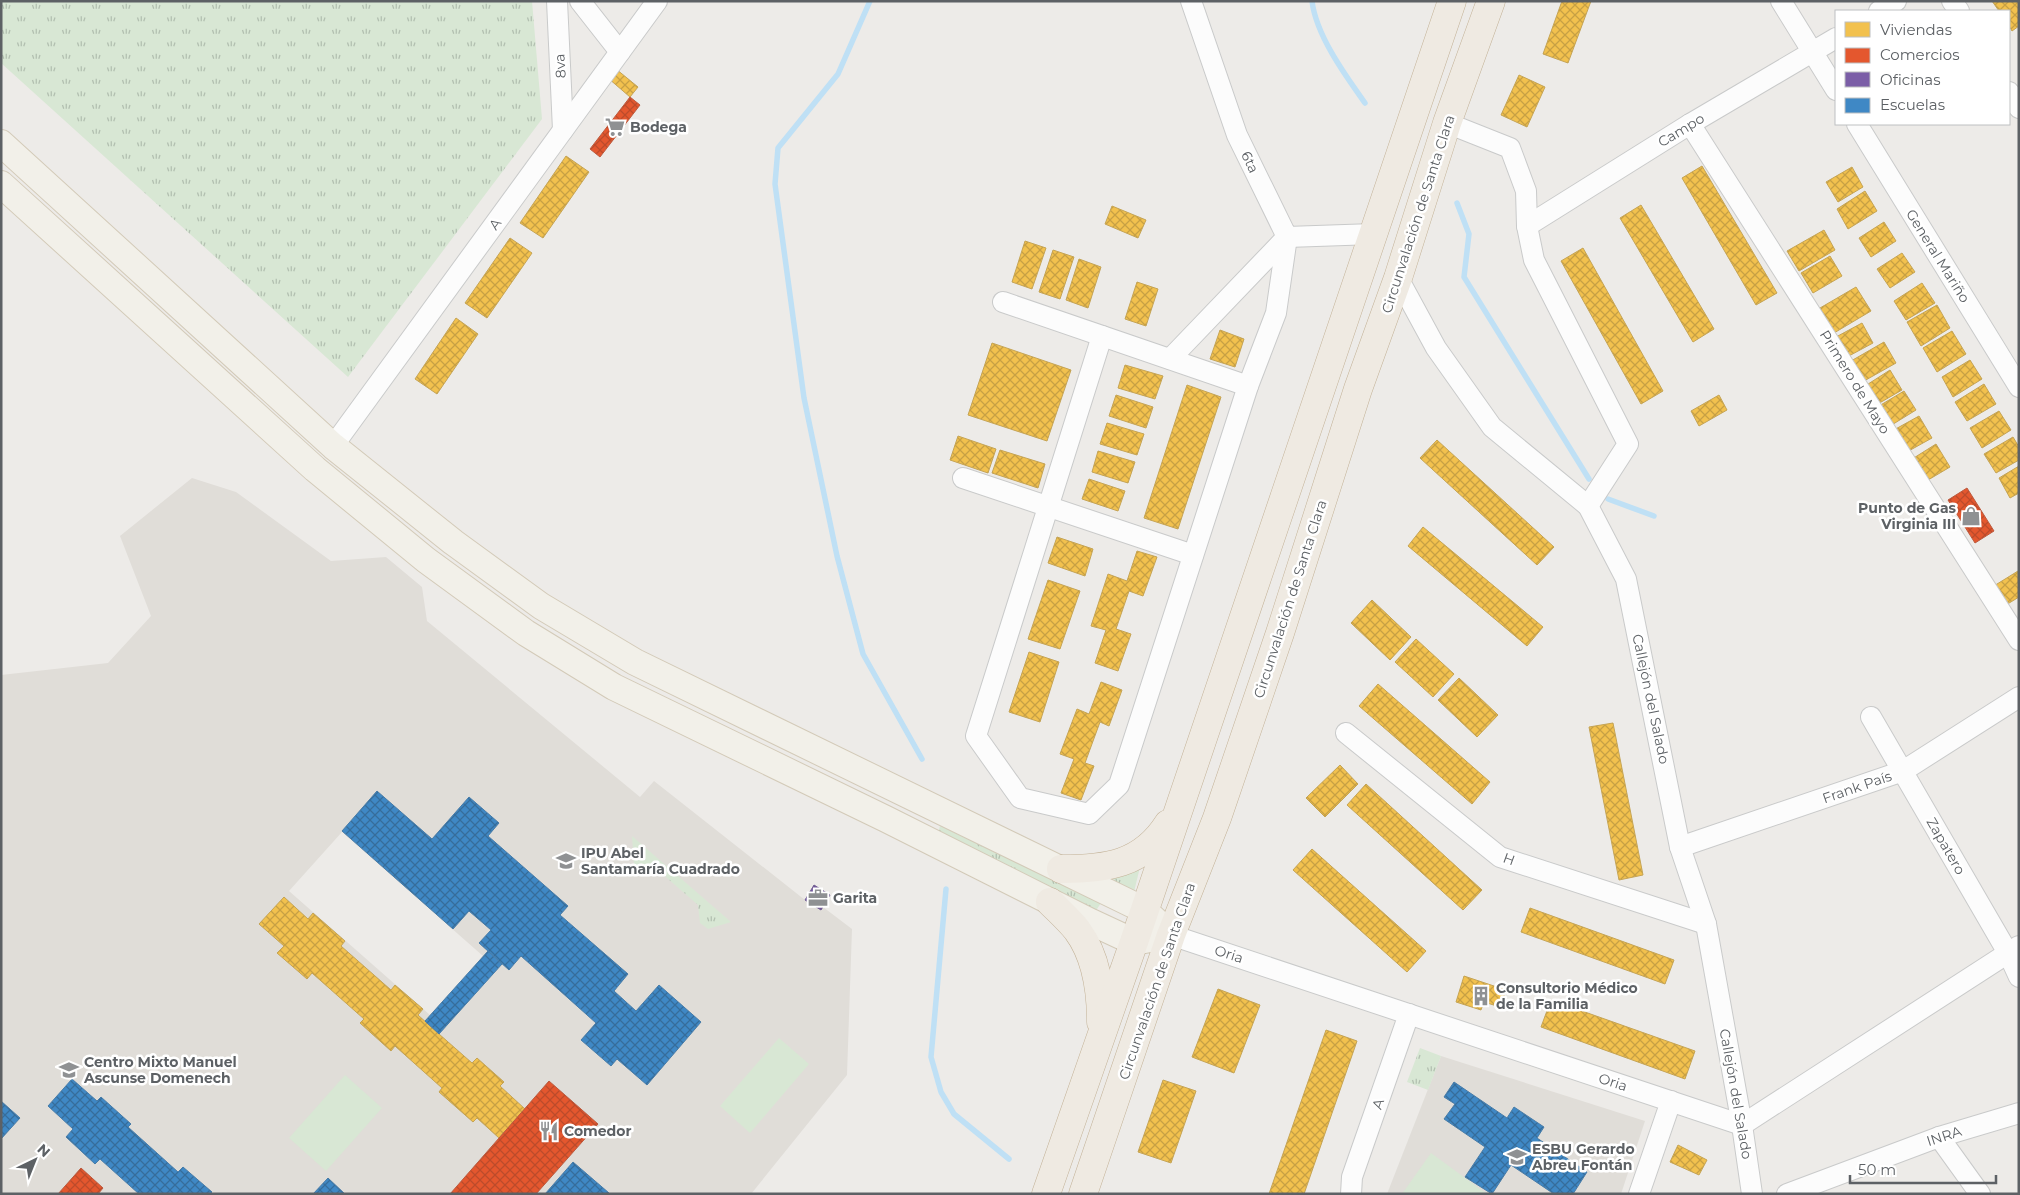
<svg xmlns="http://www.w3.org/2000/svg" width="2020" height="1195" viewBox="0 0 2020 1195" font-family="Montserrat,sans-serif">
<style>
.education{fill:#e0ddd8;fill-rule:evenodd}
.grass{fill:url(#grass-tufts)}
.pitch{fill:#d8e7d4}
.homes{fill:url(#homes-cross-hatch);stroke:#c5a455}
.shops{fill:url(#shops-cross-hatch);stroke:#bc5a3e}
.offices{fill:url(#offices-cross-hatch);stroke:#725f93}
.schools{fill:url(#schools-cross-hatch);stroke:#487ca8}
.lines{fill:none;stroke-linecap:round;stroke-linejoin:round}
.stream{stroke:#bfe0f5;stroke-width:5.5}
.minor-casing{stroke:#c9caca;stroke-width:22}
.major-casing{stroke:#d3cab8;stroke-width:28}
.highway-casing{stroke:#c3b297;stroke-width:29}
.minor{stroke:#fcfcfc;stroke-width:20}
.major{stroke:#f2f0e9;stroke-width:26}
.highway{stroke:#efeae2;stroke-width:28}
.labels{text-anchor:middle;stroke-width:5;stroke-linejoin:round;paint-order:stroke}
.street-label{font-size:14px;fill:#5d6165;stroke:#fff}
.poi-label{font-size:14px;font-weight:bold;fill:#5d6165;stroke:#fff;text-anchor:start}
</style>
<defs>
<pattern id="grass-tufts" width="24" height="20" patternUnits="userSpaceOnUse" patternTransform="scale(1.25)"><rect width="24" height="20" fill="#d8e7d4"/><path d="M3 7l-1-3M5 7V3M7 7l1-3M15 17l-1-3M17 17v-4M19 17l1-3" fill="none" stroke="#b2bfb0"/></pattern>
<pattern id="homes-cross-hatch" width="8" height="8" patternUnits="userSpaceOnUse" patternTransform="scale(1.25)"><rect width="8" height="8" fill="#f2c14e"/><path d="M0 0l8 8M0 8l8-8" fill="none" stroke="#c7a044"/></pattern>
<pattern id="shops-cross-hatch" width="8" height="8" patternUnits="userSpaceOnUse" patternTransform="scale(1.25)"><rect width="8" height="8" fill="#e4572e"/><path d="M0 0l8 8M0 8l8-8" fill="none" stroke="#bc4b2b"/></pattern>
<pattern id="offices-cross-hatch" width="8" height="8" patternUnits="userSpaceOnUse" patternTransform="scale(1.25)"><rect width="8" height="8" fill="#7b5ea7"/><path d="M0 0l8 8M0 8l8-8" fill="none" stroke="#634e85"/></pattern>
<pattern id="schools-cross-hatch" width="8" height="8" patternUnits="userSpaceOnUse" patternTransform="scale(1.25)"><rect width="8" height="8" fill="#3f88c5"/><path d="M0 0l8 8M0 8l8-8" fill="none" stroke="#366d9b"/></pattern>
</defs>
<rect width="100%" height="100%" fill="#edebe8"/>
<g class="education">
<path d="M192,478L236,492L331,561L386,557L422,587L427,621L640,797L654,781L805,900L821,910L823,907L852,929L847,1075L751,1194H1V675L108,663L151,616L120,536ZM342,832L483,956L430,1015L289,891Z"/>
<polygon points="1441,1056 1645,1121 1621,1194 1387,1194"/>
</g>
<g class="grass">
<polygon points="1,1 532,1 542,119 348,377 1,63"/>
<polygon points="940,826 1101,903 1095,912 938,834"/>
<polygon points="632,836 731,922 708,929 700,923 698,905 652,865 640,870 634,865"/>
<polygon points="1140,867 1134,892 1106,878"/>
<polygon points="1420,1048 1441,1056 1428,1090 1407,1082"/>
</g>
<g class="pitch">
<polygon points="779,1038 809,1064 750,1133 720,1106"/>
<polygon points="345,1075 382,1108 326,1171 289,1138"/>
<polygon points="1431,1153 1487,1194 1402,1194"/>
</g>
<g class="homes">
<polygon points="1562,1 1591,1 1568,63 1543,54"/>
<polygon points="1992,1 2019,1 2019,26 2012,31 2009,26 2009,11 1999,11"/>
<polygon points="616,69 638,87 630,97 608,78"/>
<polygon points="1519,75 1545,87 1527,127 1501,115"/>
<polygon points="566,156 589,172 543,238 520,223"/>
<polygon points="1702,166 1777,293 1756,305 1682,178"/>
<polygon points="1852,167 1863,187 1838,202 1826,182"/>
<polygon points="1865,191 1877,211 1848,229 1837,209"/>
<polygon points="1641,205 1714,329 1693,342 1620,218"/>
<polygon points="1112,206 1146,220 1138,238 1105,224"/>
<polygon points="1884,222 1896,241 1871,257 1859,238"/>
<polygon points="1824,230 1835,250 1799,271 1787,251"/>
<polygon points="510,238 532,253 487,318 465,303"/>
<polygon points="1025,241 1046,248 1032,289 1012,282"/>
<polygon points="1583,248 1663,391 1641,404 1561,261"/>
<polygon points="1053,250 1074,257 1060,299 1039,292"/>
<polygon points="1902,253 1915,272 1890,288 1877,269"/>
<polygon points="1830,256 1842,276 1813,293 1801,273"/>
<polygon points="1079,259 1101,267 1088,308 1066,300"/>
<polygon points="1137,282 1158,289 1146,326 1125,319"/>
<polygon points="1922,283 1935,303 1906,320 1894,301"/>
<polygon points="1856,287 1871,311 1834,333 1820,308"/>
<polygon points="1937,305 1950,328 1921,346 1907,322"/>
<polygon points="456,318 478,334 437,394 415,379"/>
<polygon points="1862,323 1873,343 1847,357 1836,337"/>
<polygon points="1220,330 1244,339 1235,367 1210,359"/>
<polygon points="1952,331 1966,354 1937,372 1923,348"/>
<polygon points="1884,342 1896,363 1864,381 1851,361"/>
<polygon points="992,343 1071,370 1047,441 968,415"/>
<polygon points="1970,360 1982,379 1953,397 1942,377"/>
<polygon points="1125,365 1163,376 1155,399 1118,388"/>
<polygon points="1890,370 1902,390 1876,405 1865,386"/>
<polygon points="1984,384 1996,404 1967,421 1955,402"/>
<polygon points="1187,385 1221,397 1178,529 1144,518"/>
<polygon points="1904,391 1916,410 1890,426 1879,406"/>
<polygon points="1116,395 1153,407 1146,428 1109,416"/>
<polygon points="1719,395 1727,410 1699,426 1691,411"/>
<polygon points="1999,411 2011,430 1982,448 1970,428"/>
<polygon points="1919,416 1932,438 1905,453 1892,431"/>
<polygon points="1107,423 1144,434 1137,455 1100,444"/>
<polygon points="958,436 996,449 988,473 950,460"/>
<polygon points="2013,437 2019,447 2019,460 1996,473 1984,454"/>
<polygon points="1437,440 1554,547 1537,565 1420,458"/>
<polygon points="1936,444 1950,467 1923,483 1909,461"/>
<polygon points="1000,450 1045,464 1038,488 992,473"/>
<polygon points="1098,451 1135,462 1128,483 1092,472"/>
<polygon points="2019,466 2019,493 2010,498 1999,478"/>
<polygon points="1089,479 1125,491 1118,511 1082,499"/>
<polygon points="1423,527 1543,627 1527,646 1408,546"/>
<polygon points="1057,537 1093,549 1085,576 1048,563"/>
<polygon points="1137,551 1157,557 1143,596 1129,591 1116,629 1131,634 1118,671 1095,663 1106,630 1091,626 1108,574 1127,581"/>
<polygon points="2018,571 2019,597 2001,608 1989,589"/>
<polygon points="1048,580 1080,591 1060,649 1028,639"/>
<polygon points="1372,600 1411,637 1390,660 1351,623"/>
<polygon points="1416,639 1454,674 1433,697 1395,662"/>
<polygon points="1029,652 1059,662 1040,722 1009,712"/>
<polygon points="1459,678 1498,715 1477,737 1438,700"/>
<polygon points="1101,682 1122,690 1109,726 1100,722 1085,763 1094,766 1081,800 1061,793 1074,759 1060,754 1077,709 1089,714"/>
<polygon points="1378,684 1490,782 1472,804 1359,706"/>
<polygon points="1613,723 1643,875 1619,880 1589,727"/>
<polygon points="1340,765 1358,784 1325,817 1306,798"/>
<polygon points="1366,784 1482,890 1463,910 1347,805"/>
<polygon points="1312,849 1426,951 1407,972 1293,870"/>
<polygon points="284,897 308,919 313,913 345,941 341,946 391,990 395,985 423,1009 418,1015 439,1034 472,1063 477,1058 504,1082 500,1086 525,1109 499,1138 477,1118 473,1122 439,1092 442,1088 395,1046 391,1051 360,1023 364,1019 312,973 307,979 277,953 284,946 259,924"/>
<polygon points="1530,908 1674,960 1665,984 1521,932"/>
<polygon points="1464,976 1506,990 1500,1007 1484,1002 1481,1010 1456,1002"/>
<polygon points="1218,989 1260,1005 1234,1073 1192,1057"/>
<polygon points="1551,1000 1695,1051 1685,1079 1541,1027"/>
<polygon points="1326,1030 1357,1041 1304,1194 1269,1194"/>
<polygon points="1163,1080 1196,1091 1171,1163 1138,1152"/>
<polygon points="1678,1145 1707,1160 1699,1175 1670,1162"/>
</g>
<g class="shops">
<polygon points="630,97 640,105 600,157 590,149"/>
<polygon points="1967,488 1994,531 1975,543 1948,500"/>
<polygon points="549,1081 598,1124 536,1194 450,1194"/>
<polygon points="81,1168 103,1188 98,1194 58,1194"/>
</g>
<polygon class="offices" points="814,885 830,895 821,910 805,900"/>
<g class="schools">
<polygon points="377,791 432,839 469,797 499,823 488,836 568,906 560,915 628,974 614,991 636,1011 659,985 701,1022 647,1085 617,1059 611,1066 581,1040 596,1023 521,956 509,970 479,943 491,930 469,911 453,929 342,831"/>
<polygon points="488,951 502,964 439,1034 425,1021"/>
<polygon points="72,1079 97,1101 101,1097 131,1124 128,1127 178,1172 183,1167 212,1192 210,1194 139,1194 100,1159 95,1164 66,1137 73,1129 48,1106"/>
<polygon points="1454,1082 1507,1118 1514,1107 1544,1127 1537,1138 1587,1172 1573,1194 1554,1194 1511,1165 1492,1194 1465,1177 1485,1147 1444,1119 1455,1104 1444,1097"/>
<polygon points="1,1101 20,1118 1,1139"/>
<polygon points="573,1162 609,1193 608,1194 545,1194"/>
<polygon points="328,1178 345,1194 313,1194"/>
</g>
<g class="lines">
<g class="stream">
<polyline points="870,1 838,74 778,148 775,184 804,398 837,556 863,654 922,759"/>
<path d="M1312,1C1316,35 1345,75 1365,103"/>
<polyline points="1457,203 1469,234 1464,277 1589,479"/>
<polyline points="1608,499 1654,516"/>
<polyline points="946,889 931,1057 941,1092 954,1114 1009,1159"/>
</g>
<defs>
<g id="minor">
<polyline points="557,1 563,130"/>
<polyline points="580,1 620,52"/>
<polyline points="1191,1 1237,135 1287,237 1374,234"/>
<polyline points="1781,1 1836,90"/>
<polyline points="1952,1 1959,11"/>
<polyline points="1879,11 1896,1"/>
<polyline points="2009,92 2019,108"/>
<polyline points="1447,123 1510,148 1526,191 1527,226 1534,260 1628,444 1588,506"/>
<polyline points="1690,124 2019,640"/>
<polyline points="1857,124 2019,387"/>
<polyline points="1527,226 1690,124 1836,38"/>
<polyline points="1398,278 1436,348 1492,427 1588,506 1626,579 1680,847 1706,924 1742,1125 1752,1194"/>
<polyline points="1003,302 1248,386"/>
<polyline points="1102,336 976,736 1020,798 1089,814 1119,785 1248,386 1276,313 1287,237"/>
<polyline points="1170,359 1287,237"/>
<polyline points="333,446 657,1"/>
<polyline points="963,478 1193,555"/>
<polyline points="1871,717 2008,953 2019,977"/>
<polyline points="1346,733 1500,857 1706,924"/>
<polyline points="1680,847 1903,771 2019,697"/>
<polyline points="1171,935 1742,1125 2019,946"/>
<polyline points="1939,1137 1980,1194"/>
<polyline points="1351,1194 1352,1177 1409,1014"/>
<polyline points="1639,1194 1671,1101"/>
<polyline points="1787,1194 1939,1137 2019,1113"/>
</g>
<polyline id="major" points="1,143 333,446 453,542 541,606 635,662 1144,910 1171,935 1134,942 1091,922 886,819 614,687 526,633 426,560 315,469 1,184"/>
<g id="highway">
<path d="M1061,869C1106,869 1142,865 1168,824"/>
<path d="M1050,902C1059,911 1069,920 1077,930C1097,957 1101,991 1101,1022"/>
<polyline points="1046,1194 1134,942 1452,1"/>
<polyline points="1083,1194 1171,935 1217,818 1280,633 1358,389 1398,278 1447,123 1491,1"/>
</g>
</defs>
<use href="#minor" class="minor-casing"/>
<use href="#major" class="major-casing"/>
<use href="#highway" class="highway-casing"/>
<use href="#minor" class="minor"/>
<use href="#major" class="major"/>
<use href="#highway" class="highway"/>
</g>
<defs>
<symbol id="supermarket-bare" viewBox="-9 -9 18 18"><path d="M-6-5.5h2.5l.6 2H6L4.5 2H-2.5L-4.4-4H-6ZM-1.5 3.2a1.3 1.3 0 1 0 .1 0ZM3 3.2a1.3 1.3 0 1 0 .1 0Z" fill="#8f9193" stroke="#fff" stroke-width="2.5" paint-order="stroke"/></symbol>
<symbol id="shop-bare" viewBox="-9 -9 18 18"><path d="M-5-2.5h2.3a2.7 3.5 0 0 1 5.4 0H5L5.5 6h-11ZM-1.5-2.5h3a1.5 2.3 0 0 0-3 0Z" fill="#8f9193" stroke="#fff" stroke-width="2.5" paint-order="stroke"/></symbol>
<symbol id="school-bare" viewBox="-9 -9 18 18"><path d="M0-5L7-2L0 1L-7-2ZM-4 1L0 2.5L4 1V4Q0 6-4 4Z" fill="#8f9193" stroke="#fff" stroke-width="2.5" paint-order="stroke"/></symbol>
<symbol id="office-bare" viewBox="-9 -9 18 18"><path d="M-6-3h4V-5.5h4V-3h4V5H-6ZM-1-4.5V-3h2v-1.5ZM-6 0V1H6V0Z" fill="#8f9193" stroke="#fff" stroke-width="2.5" paint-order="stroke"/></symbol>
<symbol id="building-bare" viewBox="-9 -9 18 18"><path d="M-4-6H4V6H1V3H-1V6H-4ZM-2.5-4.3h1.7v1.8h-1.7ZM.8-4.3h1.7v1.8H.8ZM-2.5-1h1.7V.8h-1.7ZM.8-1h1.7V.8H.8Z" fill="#8f9193" stroke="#fff" stroke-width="2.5" paint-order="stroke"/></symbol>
<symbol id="university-bare" viewBox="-9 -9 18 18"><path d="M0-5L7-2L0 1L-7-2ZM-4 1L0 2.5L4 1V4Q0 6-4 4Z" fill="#8f9193" stroke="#fff" stroke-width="2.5" paint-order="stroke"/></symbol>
<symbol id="restaurant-bare" viewBox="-9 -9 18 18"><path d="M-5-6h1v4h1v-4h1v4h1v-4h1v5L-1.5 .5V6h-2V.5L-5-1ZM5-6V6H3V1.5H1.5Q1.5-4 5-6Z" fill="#8f9193" stroke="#fff" stroke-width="2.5" paint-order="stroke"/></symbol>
</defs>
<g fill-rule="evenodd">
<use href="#supermarket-bare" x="601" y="113" width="28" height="28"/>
<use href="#shop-bare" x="1957" y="502" width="28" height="28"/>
<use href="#school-bare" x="552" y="847" width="28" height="28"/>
<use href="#office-bare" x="804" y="884" width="28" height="28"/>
<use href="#building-bare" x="1467" y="982" width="28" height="28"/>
<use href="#university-bare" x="55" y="1056" width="28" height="28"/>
<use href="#restaurant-bare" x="535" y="1117" width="28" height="28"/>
<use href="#school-bare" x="1503" y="1143" width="28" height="28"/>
</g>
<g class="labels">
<g class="street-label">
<text transform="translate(560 66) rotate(-93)" y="5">8va</text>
<text transform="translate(1681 130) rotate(-31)" y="5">Campo</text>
<text transform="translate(1250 162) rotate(64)" y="5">6ta</text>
<text transform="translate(1418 214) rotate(-72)" y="5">Circunvalación de Santa Clara</text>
<text transform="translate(495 224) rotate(-54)" y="5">A</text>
<text transform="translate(1938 256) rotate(58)" y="5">General Mariño</text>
<text transform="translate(1855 382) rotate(58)" y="5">Primero de Mayo</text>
<text transform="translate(1290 599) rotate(-72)" y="5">Circunvalación de Santa Clara</text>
<text transform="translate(1651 699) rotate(78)" y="5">Callejón del Salado</text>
<text transform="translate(1857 787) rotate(-19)" y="5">Frank País</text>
<text transform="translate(1946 846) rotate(60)" y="5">Zapatero</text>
<text transform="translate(1509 859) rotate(20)" y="5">H</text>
<text transform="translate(1229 954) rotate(18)" y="5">Oria</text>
<text transform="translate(1157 981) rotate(-71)" y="5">Circunvalación de Santa Clara</text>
<text transform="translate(1613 1082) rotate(18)" y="5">Oria</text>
<text transform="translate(1736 1094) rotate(80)" y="5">Callejón del Salado</text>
<text transform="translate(1378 1104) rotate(-71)" y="5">A</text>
<text transform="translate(1944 1136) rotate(-18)" y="5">INRA</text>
</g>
<g class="poi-label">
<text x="630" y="132">Bodega</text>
<text x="1956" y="513" text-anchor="end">Punto de Gas<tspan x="1956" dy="16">Virginia III</tspan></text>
<text x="581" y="858">IPU Abel<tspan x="581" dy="16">Santamaría Cuadrado</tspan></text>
<text x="833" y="903">Garita</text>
<text x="1496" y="993">Consultorio Médico<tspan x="1496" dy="16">de la Familia</tspan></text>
<text x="84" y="1067">Centro Mixto Manuel<tspan x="84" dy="16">Ascunse Domenech</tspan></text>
<text x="564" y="1136">Comedor</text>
<text x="1532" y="1154">ESBU Gerardo<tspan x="1532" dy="16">Abreu Fontán</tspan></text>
</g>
</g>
<rect width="2020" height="1195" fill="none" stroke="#5d6165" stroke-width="5"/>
<rect x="1835" y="10" width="175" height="115" fill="#ffffff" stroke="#bec0c1"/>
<rect x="1845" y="22" width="25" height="15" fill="#f2c14e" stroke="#bec0c1"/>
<text x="1880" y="35" font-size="15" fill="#5d6165">Viviendas</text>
<rect x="1845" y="48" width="25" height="15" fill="#e4572e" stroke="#bec0c1"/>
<text x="1880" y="60" font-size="15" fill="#5d6165">Comercios</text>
<rect x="1845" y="72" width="25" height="15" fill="#7b5ea7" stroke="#bec0c1"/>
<text x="1880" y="85" font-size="15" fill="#5d6165">Oficinas</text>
<rect x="1845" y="98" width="25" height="15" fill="#3f88c5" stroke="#bec0c1"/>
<text x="1880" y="110" font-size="15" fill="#5d6165">Escuelas</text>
<g transform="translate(35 1160) rotate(43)" stroke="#ffffff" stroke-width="4" paint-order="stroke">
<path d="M0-4L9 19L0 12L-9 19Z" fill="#5d6165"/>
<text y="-8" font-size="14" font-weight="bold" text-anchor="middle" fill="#5d6165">N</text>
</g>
<path d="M1850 1175v8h146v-8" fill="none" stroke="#5d6165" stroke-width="2.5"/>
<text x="1858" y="1175" font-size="15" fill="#5d6165" stroke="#ffffff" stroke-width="4" paint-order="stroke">50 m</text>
</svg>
